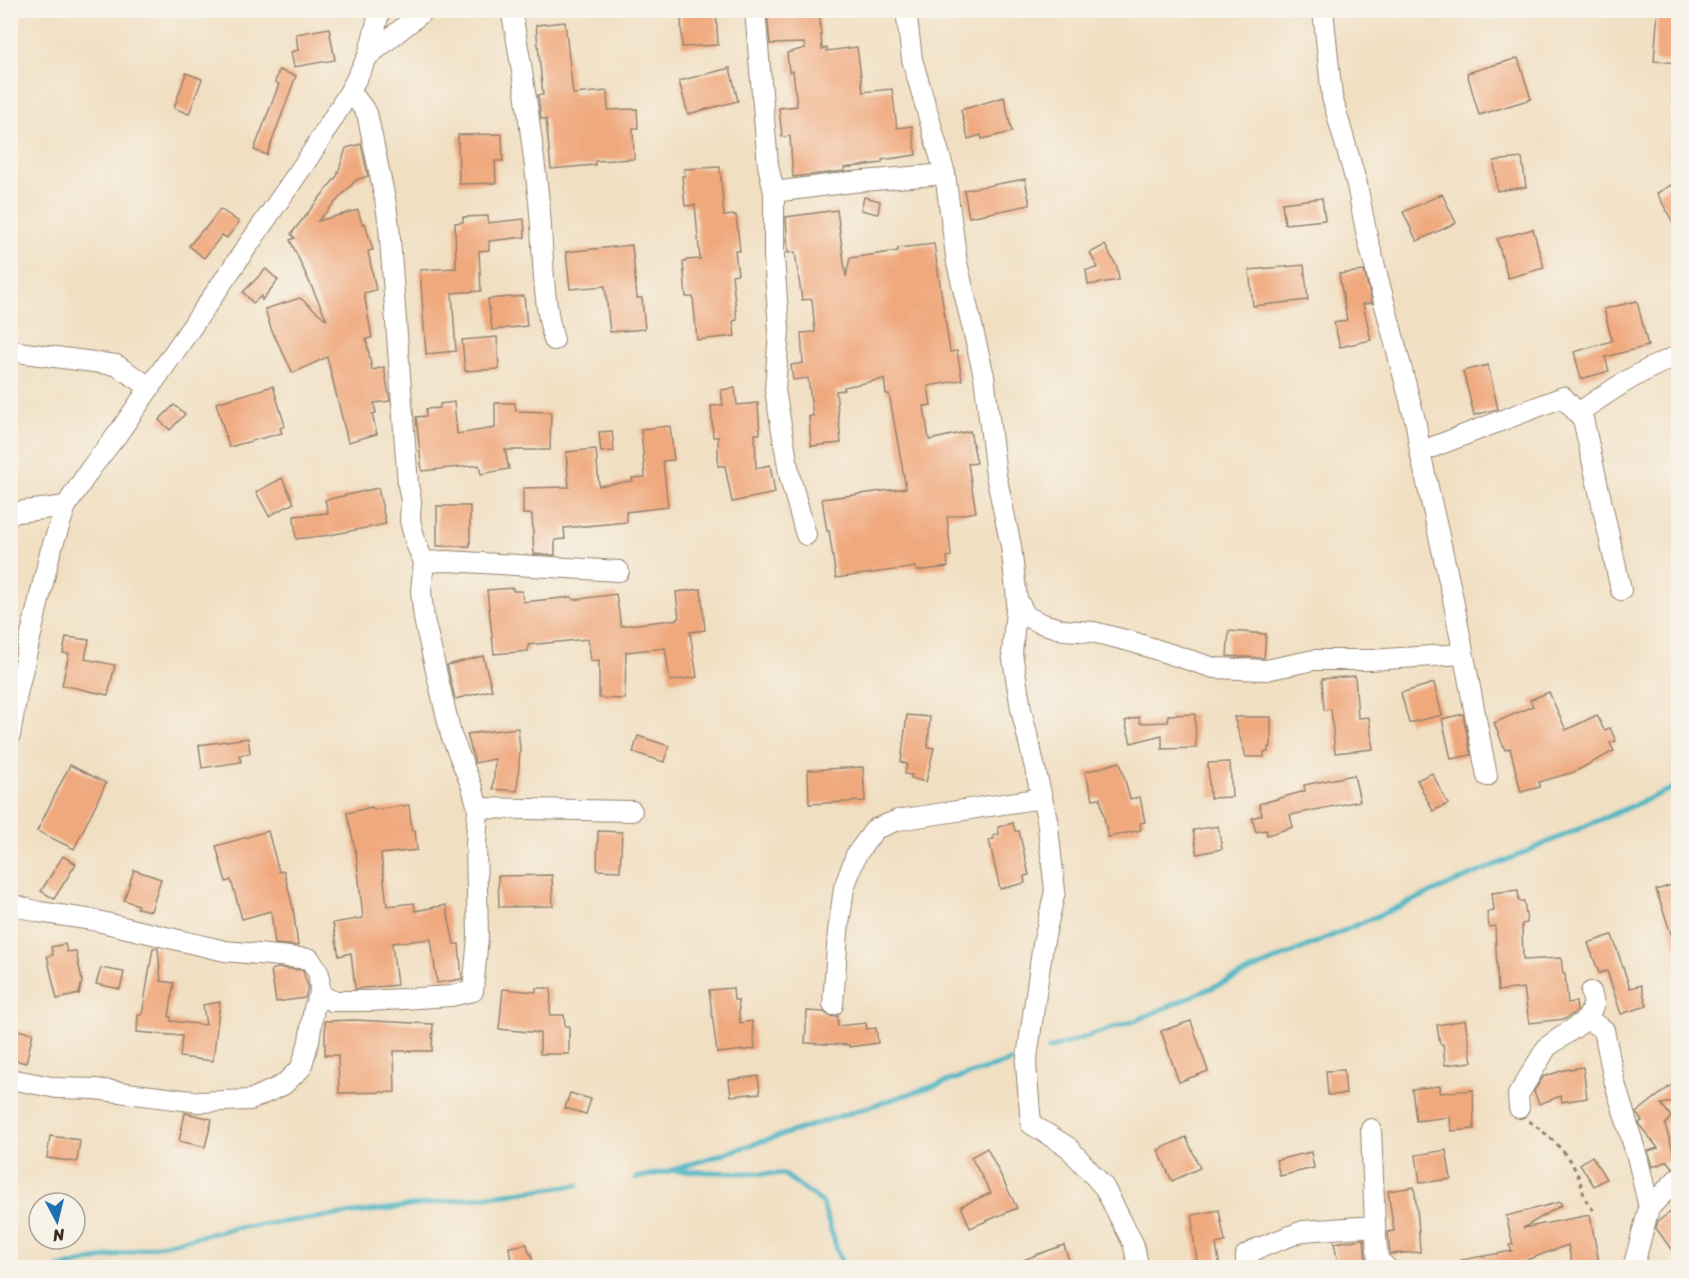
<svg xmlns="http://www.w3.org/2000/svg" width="1689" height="1278" viewBox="0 0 1689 1278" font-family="Sriracha,sans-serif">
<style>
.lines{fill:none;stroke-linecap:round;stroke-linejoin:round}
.stream{stroke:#47b4c3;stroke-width:5}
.building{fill:#f0a87d}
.street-casing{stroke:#968470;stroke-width:22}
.path{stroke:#968470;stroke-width:3;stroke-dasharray:4.5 4.5;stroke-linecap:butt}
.street{stroke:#fff;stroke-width:20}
</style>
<rect width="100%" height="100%" fill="#f7f3e8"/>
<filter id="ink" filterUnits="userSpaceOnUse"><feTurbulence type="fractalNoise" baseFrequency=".0167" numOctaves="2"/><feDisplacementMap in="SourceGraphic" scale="12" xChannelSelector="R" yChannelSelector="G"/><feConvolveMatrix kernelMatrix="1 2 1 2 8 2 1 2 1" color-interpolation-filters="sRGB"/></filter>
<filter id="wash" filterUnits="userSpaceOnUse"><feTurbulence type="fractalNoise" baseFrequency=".008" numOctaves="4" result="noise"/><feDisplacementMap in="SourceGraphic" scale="24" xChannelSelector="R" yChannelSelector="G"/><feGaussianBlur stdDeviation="1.35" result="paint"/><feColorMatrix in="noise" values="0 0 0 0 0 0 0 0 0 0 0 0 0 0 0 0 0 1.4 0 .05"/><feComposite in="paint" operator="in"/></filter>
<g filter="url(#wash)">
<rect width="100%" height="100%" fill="#f1dfc2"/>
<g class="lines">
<g class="stream">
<polyline points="1049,1049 1137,1020 1678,786"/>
<polyline points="676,1171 783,1174 822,1202 843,1268"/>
<polyline points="636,1178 670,1171 1011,1061"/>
<polyline points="59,1268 235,1228 578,1185"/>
</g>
</g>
<g id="blocks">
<g class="building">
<polygon points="716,10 718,45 682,47 681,11"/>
<polygon points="767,10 819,10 822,49 827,48 827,51 857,47 863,92 892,89 897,128 912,126 916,155 882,160 882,163 844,168 845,171 793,177 790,136 782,137 779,108 797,106 793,71 789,72 787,53 805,48 804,43 770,44"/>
<polygon points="1658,10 1678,10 1678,63 1654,61"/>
<polygon points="565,22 573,94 607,91 608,110 637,109 638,128 633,128 634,159 595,161 595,165 551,169 546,119 541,119 538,95 543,95 536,25"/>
<polygon points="329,28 335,60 294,67 291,52 298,50 296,34"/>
<polygon points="1518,58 1531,99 1479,115 1467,73"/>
<polygon points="730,68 738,101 688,114 679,81"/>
<polygon points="279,70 296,76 267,155 254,150 279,84 275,82"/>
<polygon points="186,73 202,79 189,114 174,108"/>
<polygon points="1004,97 1012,132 982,139 981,135 968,139 961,110"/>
<polygon points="502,134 503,161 495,161 496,183 459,184 458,135"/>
<polygon points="361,144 368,176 356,180 318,221 358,210 362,224 365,223 373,250 368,251 376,290 364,293 372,338 366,339 372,370 384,367 390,401 374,403 376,413 372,414 377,434 348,442 327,357 293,373 271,329 265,309 300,298 327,320 290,240 295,238 291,234 337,176 346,148"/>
<polygon points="1522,158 1526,187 1497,191 1494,161"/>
<polygon points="720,167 724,216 736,215 740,251 735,251 738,274 732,275 737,320 733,321 735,336 697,340 693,297 686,297 683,262 686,262 686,260 700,259 695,205 685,206 682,176 685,176 684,169"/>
<polygon points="1025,179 1030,205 969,217 964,190"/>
<polygon points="1678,181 1678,232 1657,193"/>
<polygon points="1442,194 1456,223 1417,241 1403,212"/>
<polygon points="864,197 880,201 878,214 861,210"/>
<polygon points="1322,198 1325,220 1285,224 1282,203"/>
<polygon points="220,209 239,222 227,238 222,235 204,258 189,246 204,228 205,229"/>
<polygon points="837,210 846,277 850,258 898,251 898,248 934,244 950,352 957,351 962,380 928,386 931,405 924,406 929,440 970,431 977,463 968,464 976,512 947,517 951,556 947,557 948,567 916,571 916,567 836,578 829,531 827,531 822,499 906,488 889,394 886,394 884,379 844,387 844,390 836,391 841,443 811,446 809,416 813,416 808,378 793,380 791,365 803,363 801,333 815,332 812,299 802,300 795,252 788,253 786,217"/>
<polygon points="488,216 488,223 524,219 525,237 489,241 489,250 479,251 481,291 452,293 456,351 426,354 420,270 456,268 455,223 463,222 463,217"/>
<polygon points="1533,229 1544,268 1508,278 1497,239"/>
<polygon points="632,245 637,298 642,298 645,329 610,332 605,286 570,289 566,252"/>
<polygon points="1105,245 1117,267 1119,280 1088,285 1086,270 1098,268 1090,253"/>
<polygon points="1304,265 1308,300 1253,306 1249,270"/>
<polygon points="266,269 278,280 262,300 261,296 253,303 243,292"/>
<polygon points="1364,271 1372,303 1363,304 1371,340 1340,347 1334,323 1347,320 1339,274"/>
<polygon points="524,296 527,326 492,330 488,299"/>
<polygon points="1637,301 1648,346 1605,357 1609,371 1581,379 1574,352 1612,341 1604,309"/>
<polygon points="497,337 499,369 465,371 462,340"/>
<polygon points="1488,365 1498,409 1474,415 1463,371"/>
<polygon points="273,386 285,426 280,428 282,433 229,447 216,403"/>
<polygon points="735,388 737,405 758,403 760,434 755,434 756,468 770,465 775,493 732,502 725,466 718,466 718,437 713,437 711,406 723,405 721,390"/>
<polygon points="454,402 457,434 495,428 495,403 515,403 516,411 551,412 550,450 505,450 509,469 481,474 479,465 422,471 416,417 426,416 426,409 440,408 440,404"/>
<polygon points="174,405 185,414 170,430 159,420"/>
<polygon points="670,426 674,460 663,461 668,507 626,512 627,522 564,528 565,539 555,540 555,555 534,554 532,514 523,514 523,488 569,487 566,452 596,449 599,486 633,481 632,478 645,477 641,429"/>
<polygon points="612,431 614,451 601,452 599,432"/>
<polygon points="282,478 294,503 269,516 256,492"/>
<polygon points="378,488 386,524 330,535 296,539 294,516 328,513 325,500"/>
<rect x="437" y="506" width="33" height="40"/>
<polygon points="513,588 513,591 522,591 523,602 572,597 573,600 616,594 621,626 679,619 676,592 701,589 705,630 690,632 697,677 670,681 665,648 626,652 625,699 599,698 599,660 591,661 588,639 528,645 528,651 494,654 487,590"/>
<polygon points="1229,631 1266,634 1264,658 1227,656"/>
<polygon points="66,637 89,640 85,659 115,665 108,695 62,685 69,654 63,653"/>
<polygon points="483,656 492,690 455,699 447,665"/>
<polygon points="1355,676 1358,718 1369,717 1373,749 1335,753 1331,709 1324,710 1322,679"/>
<polygon points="1434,683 1442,715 1409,723 1401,693"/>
<polygon points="1549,692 1566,730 1597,715 1604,730 1610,728 1616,741 1610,743 1614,751 1574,772 1539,782 1540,787 1521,792 1510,748 1505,750 1494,723 1533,706 1530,700"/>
<polygon points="1195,714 1196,748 1162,749 1162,735 1131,743 1125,721 1139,717 1140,723 1168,722 1168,715"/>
<polygon points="1463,714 1471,755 1451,759 1442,719"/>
<polygon points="907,715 930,717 928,747 934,748 926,782 911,778 912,775 905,774 907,764 901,762"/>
<polygon points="1234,717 1271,717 1271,747 1268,747 1268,752 1264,752 1264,757 1246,757"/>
<polygon points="518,728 520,750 517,791 493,789 495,759 475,763 467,734"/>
<polygon points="638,736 669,746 664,762 633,752"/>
<polygon points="248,738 250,753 239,755 241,762 202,768 199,745"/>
<polygon points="1120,762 1130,799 1140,797 1145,822 1140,823 1141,830 1108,837 1100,798 1093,799 1085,772"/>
<polygon points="1230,762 1232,797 1210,798 1208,763"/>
<polygon points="70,765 106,783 74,849 37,831"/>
<polygon points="863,767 865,801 809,804 808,770"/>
<polygon points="1432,773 1448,804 1433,811 1417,780"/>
<polygon points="1354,775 1360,801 1290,815 1293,827 1267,835 1266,830 1256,832 1252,818 1262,815 1259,804 1305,791 1304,785"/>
<polygon points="409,805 412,831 415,830 417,850 381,854 387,906 414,903 415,911 446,905 454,944 459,944 462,979 437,983 431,939 392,943 397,985 355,989 351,953 339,956 333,923 363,918 356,853 347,813 372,807 373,810"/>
<polygon points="1013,823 1015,831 1019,831 1029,875 1024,876 1025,883 1000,889 989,840 994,839 993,836 999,834 998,827"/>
<polygon points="1218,826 1222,849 1197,854 1193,830"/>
<polygon points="268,831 279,872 284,871 293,908 298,946 275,944 271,911 242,919 231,880 226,882 216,846"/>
<polygon points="598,831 622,832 620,871 597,870"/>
<polygon points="63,856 76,864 54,899 41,891"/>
<polygon points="134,870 161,879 151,911 137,908 138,905 124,900"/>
<polygon points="552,875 553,906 499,907 498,876"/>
<polygon points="1678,883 1678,948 1676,948 1656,890"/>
<polygon points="1518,890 1519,901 1524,901 1527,923 1522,924 1523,960 1561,958 1563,974 1565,974 1568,1003 1576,1002 1577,1011 1565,1019 1529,1023 1524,988 1498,991 1495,926 1489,927 1487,912 1494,911 1492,893"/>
<polygon points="1612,935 1630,988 1641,985 1647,1006 1621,1014 1607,971 1599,973 1588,943"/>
<polygon points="65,944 67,952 76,951 82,981 79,994 57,999 47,956 53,955 51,947"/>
<polygon points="153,948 158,948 161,981 174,983 169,1017 171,1017 171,1021 206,1025 203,1005 220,1002 213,1061 180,1057 182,1036 137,1032 138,1015 142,1015"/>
<polygon points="101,968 124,972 120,989 96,984"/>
<polygon points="278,968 303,970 308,987 305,998 276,1002 271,970"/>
<polygon points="536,988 551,988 550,1015 564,1015 565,1026 569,1026 569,1054 540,1054 540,1033 499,1029 503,989 536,992"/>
<polygon points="733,988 734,1000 738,1000 740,1023 752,1021 755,1049 717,1053 709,990"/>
<polygon points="807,1011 824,1012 832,1017 838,1016 838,1026 866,1023 867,1029 876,1028 878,1043 849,1047 849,1045 805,1043"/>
<polygon points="354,1020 433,1024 432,1051 394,1051 395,1092 339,1093 338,1055 325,1055 325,1021"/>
<polygon points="1465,1020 1472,1062 1445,1065 1443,1044 1440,1044 1437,1025"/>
<polygon points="1191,1021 1208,1071 1179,1082 1161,1031"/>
<polygon points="16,1030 33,1033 26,1063 10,1059"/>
<polygon points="1583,1067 1587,1098 1562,1102 1561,1096 1539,1104 1534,1091 1543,1077 1564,1070"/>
<polygon points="1344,1070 1346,1094 1328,1095 1326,1071"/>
<polygon points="758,1076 760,1093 731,1096 729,1080"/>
<polygon points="1678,1080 1678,1101 1661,1104 1671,1116 1665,1125 1678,1166 1673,1168 1668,1161 1652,1167 1648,1151 1658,1148 1641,1127 1639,1123 1642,1121 1636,1113"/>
<polygon points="1440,1086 1440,1093 1473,1090 1474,1129 1451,1131 1450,1117 1416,1121 1412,1089"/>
<polygon points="570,1093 591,1099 586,1114 565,1108"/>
<polygon points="185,1113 212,1119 205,1147 179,1141"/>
<polygon points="50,1136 80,1140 77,1162 47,1158"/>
<polygon points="1186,1137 1200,1168 1172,1181 1158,1150"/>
<polygon points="987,1148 1017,1208 970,1228 961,1206 991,1193 971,1157"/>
<polygon points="1446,1150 1451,1179 1420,1183 1416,1155"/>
<polygon points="1311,1152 1314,1168 1280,1176 1276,1160"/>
<polygon points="1592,1156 1606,1179 1594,1186 1580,1164"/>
<polygon points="1414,1187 1418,1218 1420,1252 1390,1254 1388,1232 1394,1231 1388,1191"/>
<polygon points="1560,1202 1562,1205 1523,1228 1590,1215 1600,1268 1573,1268 1568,1245 1504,1268 1462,1268 1461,1260 1512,1251 1509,1245 1513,1244 1506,1216"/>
<polygon points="1678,1207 1678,1259 1656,1228 1658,1221"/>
<polygon points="1219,1210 1225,1242 1216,1244 1220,1268 1198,1268 1192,1227 1194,1226 1192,1215"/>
<polygon points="1364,1239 1366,1261 1369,1268 1339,1268 1334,1243"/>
<polygon points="527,1244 529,1253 531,1253 534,1268 512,1268 509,1247"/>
<polygon points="1064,1245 1071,1268 1010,1268 1009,1266 1036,1255"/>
</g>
</g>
</g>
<g filter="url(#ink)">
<use href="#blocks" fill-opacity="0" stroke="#968470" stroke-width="1.5"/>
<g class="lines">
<defs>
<g id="street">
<path d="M511,10C524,73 532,139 539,202C544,248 541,295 554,340"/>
<polyline points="755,10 768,165 774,192"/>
<polyline points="906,10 912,59 945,174 957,263 984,376 996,475 1011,546 1017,599 1026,616 1040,623 1064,630 1093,632 1133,642 1214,668 1266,670 1314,660 1370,660 1463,654"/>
<polyline points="1323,10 1332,97 1357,185 1367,236 1416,424 1420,452 1452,594 1487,776"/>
<polyline points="368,56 425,10"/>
<polyline points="10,351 116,365 150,387"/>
<path d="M1578,413C1610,391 1642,369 1678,356"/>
<polyline points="1420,452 1563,397 1583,419 1621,590"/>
<polyline points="10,513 66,506"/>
<polyline points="806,535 790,478 775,390 779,330 774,257 774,192 852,182 945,174"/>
<polyline points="424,562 447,561 619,571"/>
<polyline points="1017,599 1012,653 1021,709 1047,819 1055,891 1043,944 1026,1065 1031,1124 1068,1147 1104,1187 1133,1243 1139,1268"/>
<polyline points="10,735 17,694 50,553 66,506 91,468 117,435 309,157 350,91 368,56 380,10"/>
<polyline points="478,808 632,811"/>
<polyline points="10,904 39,912 93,920 225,951 310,959 319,974 320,994 332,1001 369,1001 451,996 473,991 478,937 476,844 478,808 472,787 451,735 424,619 421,591 424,562 416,544 410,520 411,501 408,485 389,226 385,199 367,113 350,91"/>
<polyline points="833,1005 838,932 844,888 856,855 875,829 898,820 1042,798"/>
<polyline points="1587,1019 1604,1030 1614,1080 1638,1160 1649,1208"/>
<polyline points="10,1079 57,1088 95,1089 199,1102 250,1100 283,1085 301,1068 309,1041 314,1008 320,994"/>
<polyline points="1519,1108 1518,1095 1547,1047 1587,1019 1594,1004 1591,992"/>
<polyline points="1371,1129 1375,1226 1378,1260 1387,1268"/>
<polyline points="1246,1268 1246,1255 1259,1248 1303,1231 1375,1226"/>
<polyline points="1633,1268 1649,1208 1678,1178"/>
</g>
</defs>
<use href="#street" class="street-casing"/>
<path class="path" d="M1529,1121C1549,1135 1566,1151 1577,1173C1584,1188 1581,1199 1595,1211"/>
<use href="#street" class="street"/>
</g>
</g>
<rect width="1689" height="1278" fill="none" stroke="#f7f3e8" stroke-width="36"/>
<g transform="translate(57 1221) rotate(173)"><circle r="28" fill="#f7f3e8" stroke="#aca397" stroke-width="1.5"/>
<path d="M0-4.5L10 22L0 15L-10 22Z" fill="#1f6fb2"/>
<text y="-9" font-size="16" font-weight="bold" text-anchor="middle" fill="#3b2a1e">N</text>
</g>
</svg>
